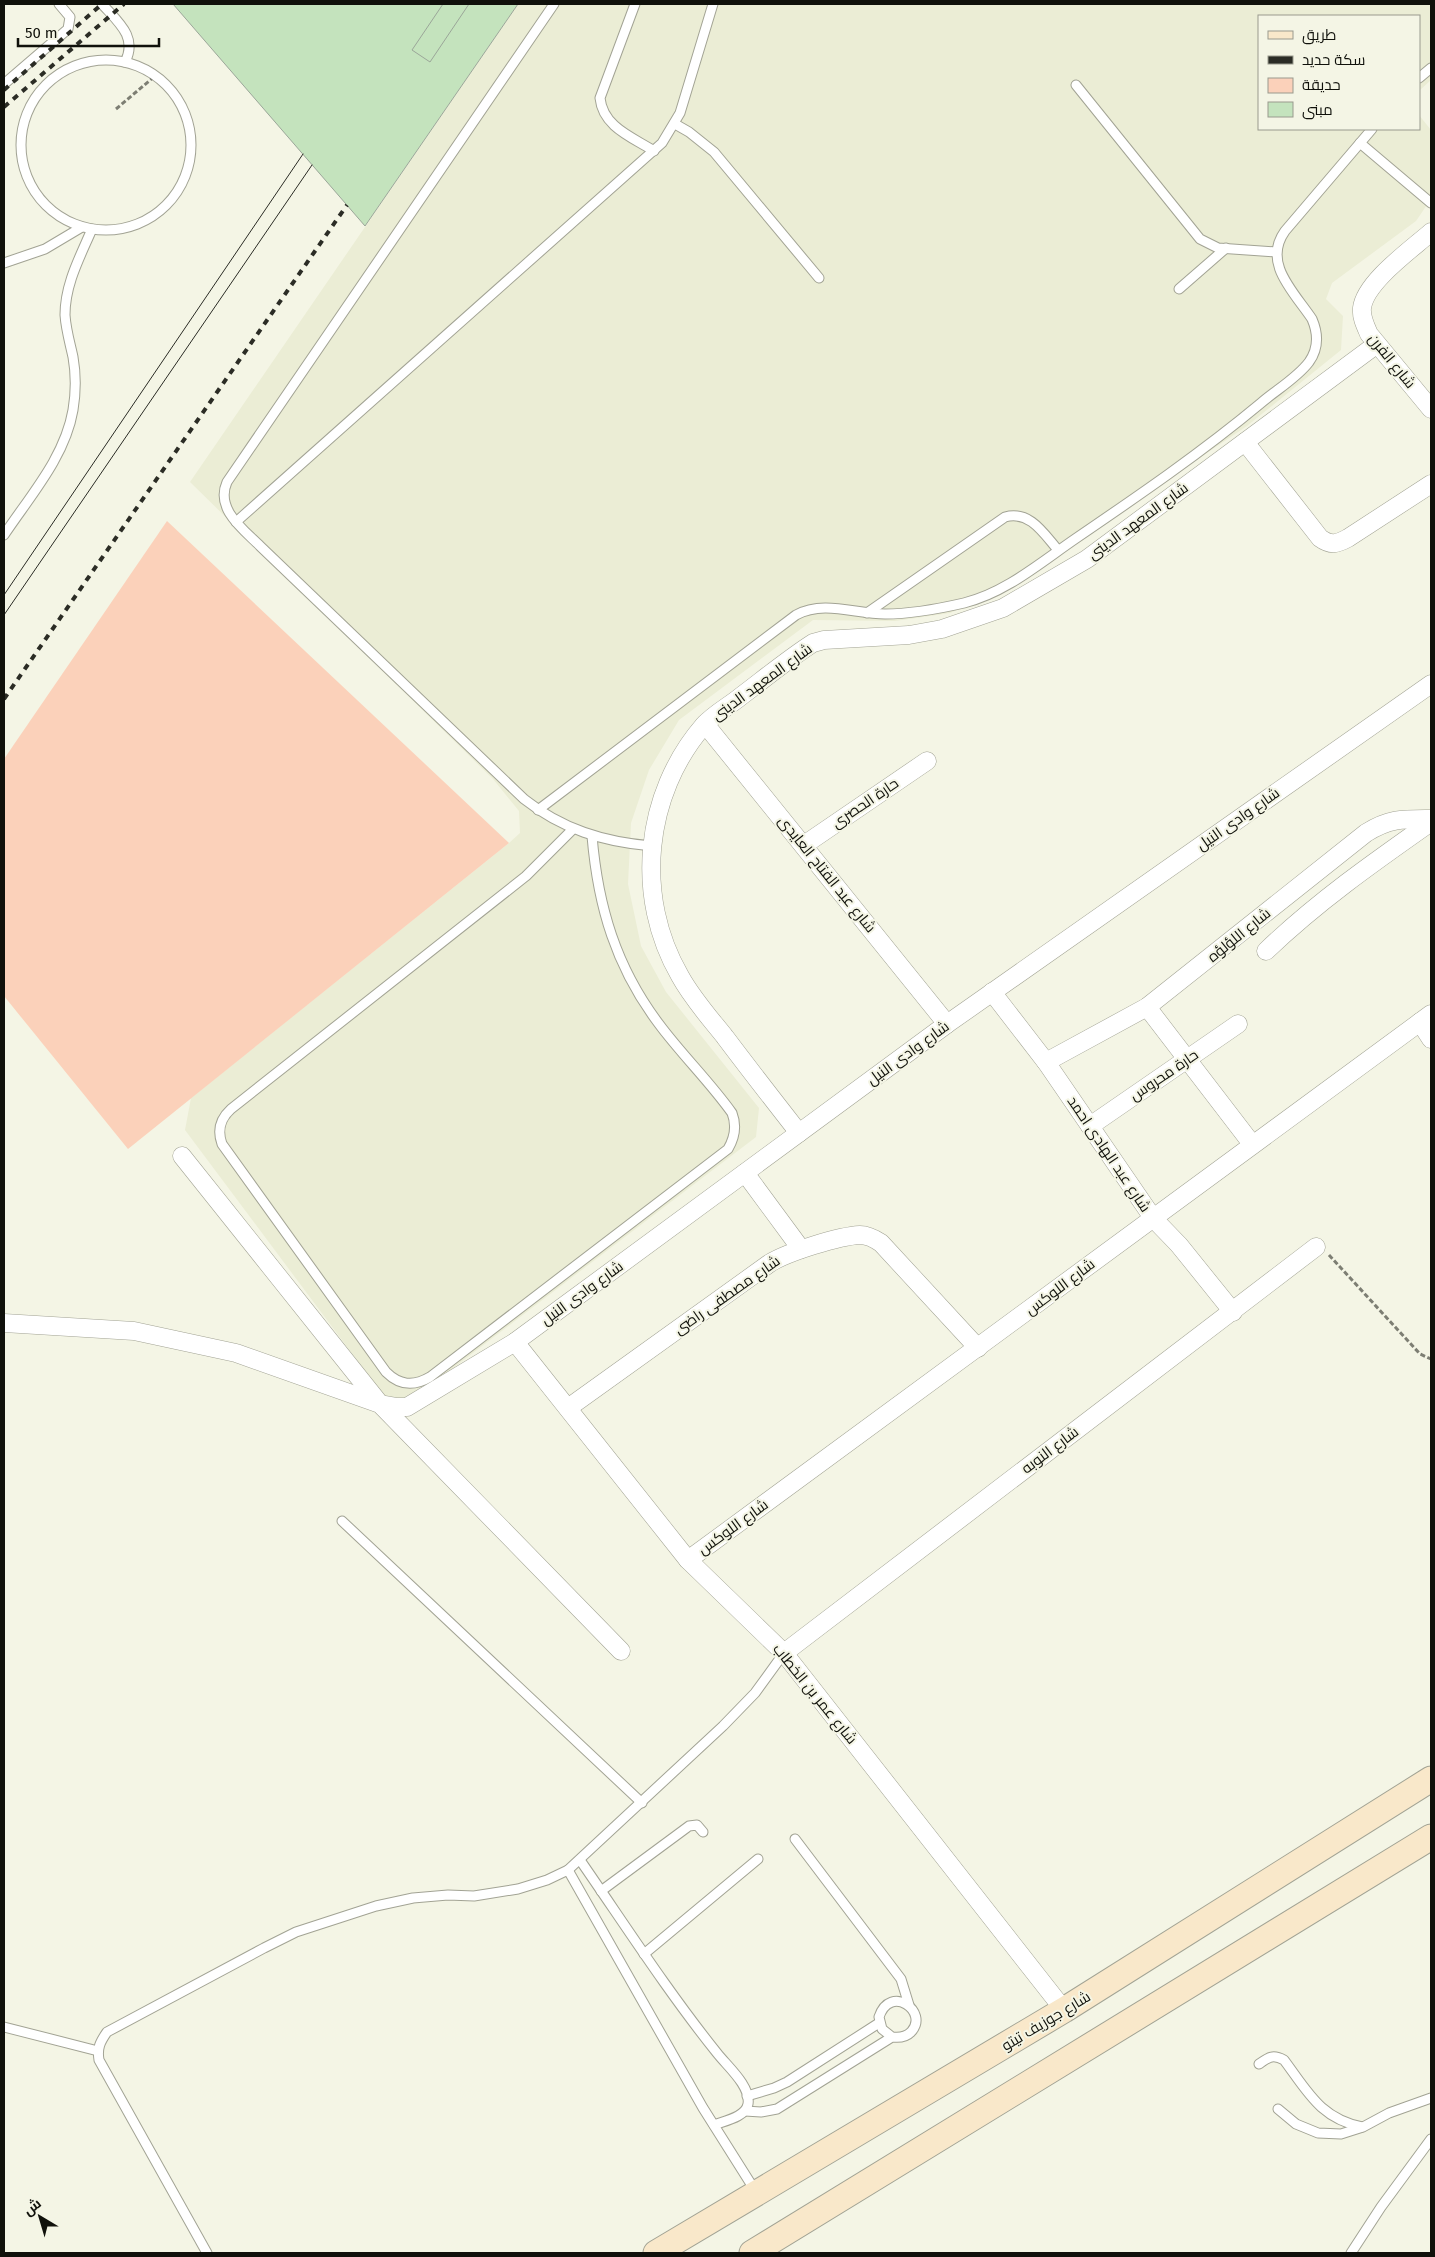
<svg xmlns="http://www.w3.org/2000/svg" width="1435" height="2257" viewBox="0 0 1435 2257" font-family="'Fira Sans',Cairo,sans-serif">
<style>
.built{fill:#ebedd5}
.green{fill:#fbd1ba}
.building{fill:#c4e3bd;stroke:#9ba699}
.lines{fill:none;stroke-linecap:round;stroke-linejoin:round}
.service-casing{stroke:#a2a394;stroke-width:11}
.minor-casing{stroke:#a2a394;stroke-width:19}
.secondary-casing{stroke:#a2a394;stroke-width:27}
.path{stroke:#7d7e73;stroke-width:3;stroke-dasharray:5 2.5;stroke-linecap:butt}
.service{stroke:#fff;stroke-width:9}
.minor{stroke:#fff;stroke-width:18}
.secondary{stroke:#f9e8ca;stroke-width:25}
.tram{stroke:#2b2c25;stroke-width:1}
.rail{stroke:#2b2c25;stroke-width:4;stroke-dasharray:6 6;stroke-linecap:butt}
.labels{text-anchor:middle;stroke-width:4;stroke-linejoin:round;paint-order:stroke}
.street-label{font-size:15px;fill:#10110b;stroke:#f4f5e5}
</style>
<rect width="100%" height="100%" fill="#f4f5e5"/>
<polygon class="built" points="518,4 1431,4 1431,80 1419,91 1419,16 1259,16 1259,129 1419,129 1419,115 1431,130 1431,199 1416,221 1332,283 1326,299 1343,316 1341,350 1247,426 1004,589 950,613 895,621 813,620 679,720 649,770 631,823 628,884 641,946 666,992 759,1108 756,1137 406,1404 386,1399 185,1130 191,1098 509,843 520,833 519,811 493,779 190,482"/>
<polygon class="green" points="167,521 509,843 128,1149 4,996 4,759"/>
<g class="building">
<polygon points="173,4 518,4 365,226"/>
<polygon points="443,4 469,4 430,62 412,50"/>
</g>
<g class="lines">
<defs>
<g id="service">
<path d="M102,4C118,22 138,37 125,62"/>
<path d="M554,4L227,482C215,509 243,529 260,546L524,799C562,829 603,842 652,846"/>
<path d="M635,4L600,98C603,127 632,137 654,151"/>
<circle cx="106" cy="145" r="85"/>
<polyline points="1419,78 1431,68"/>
<polyline points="4,84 68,29 70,17 59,4"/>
<polyline points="1076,85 1200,239 1218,248 1276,252"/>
<polyline points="675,124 689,132 714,152 819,278"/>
<polyline points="1360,143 1431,203"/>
<polyline points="4,263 45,249 82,227"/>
<polyline points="1179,289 1226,248"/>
<polyline points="236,522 662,143 680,113 713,4"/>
<path d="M4,535C30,496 65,457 73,410C76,392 76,374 73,357C70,343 66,330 65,315C65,284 80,257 92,229"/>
<path d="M867,613L1005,517C1030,510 1044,534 1058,550"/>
<path d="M538,810L796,615C824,600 855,614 885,614C911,614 938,609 964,603C1005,593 1040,563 1075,539C1138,496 1201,453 1261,403C1276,390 1297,378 1309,362C1319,348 1318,333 1312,319C1294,292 1262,263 1285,231L1372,129"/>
<path d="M573,829L526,876L231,1109C220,1119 217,1130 222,1144L386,1372C399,1385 413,1387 430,1377L728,1149C735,1137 737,1126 732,1113C710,1082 682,1055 659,1024C616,967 598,907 592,836"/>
<polyline points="342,1521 642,1803"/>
<polyline points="795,1839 901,1979 909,2005"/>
<path d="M580,1860C625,1925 668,1992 717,2053C727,2066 751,2086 748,2104C746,2117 724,2121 714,2125"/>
<polyline points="568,1870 703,2108 756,2192"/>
<polyline points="601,1891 689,1826 697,1825 703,1832"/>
<polyline points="644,1954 758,1859"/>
<polyline points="4,2027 98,2051"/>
<path d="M1259,2064C1269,2057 1273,2054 1284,2060C1308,2092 1320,2118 1362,2127"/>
<polyline points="747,2096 774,2088 787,2082 879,2023"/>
<polyline points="1278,2109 1296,2124 1318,2133 1341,2134 1363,2127 1389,2113 1431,2098"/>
<path d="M745,2111L761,2112L777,2109L892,2037C899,2038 906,2037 911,2032C930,2012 890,1983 879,2017L882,2029L892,2037"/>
<path d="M207,2253L99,2060C97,2048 100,2042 107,2032L264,1948L296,1932L376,1906L413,1898L448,1895L474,1896L518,1889L547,1880L568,1870L723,1726L755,1693L784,1653"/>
<polyline points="1351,2253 1381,2207 1431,2139"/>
</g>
<g id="minor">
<path d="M1431,232C1412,249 1365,282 1362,308C1361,317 1365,325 1369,334L1431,409"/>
<path d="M1245,442L1320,538C1331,546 1337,544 1348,538L1431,484"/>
<polyline points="705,724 947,1024"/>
<polyline points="804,845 927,761"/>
<path d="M1266,951C1317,902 1374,862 1431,822"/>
<polyline points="992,992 1046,1062 1153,1218 1179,1245 1233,1312"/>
<polyline points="1147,1007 1252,1144"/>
<polyline points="1420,1022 1431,1039"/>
<path d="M1046,1062L1147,1007L1366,833C1390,818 1404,819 1431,819"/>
<polyline points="1090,1126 1238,1024"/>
<path d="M799,1133C774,1101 749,1069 725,1037C709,1017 692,998 680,976C634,897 644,794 704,725C714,714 729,706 740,697C764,679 788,659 813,643L824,640L909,635L942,629L1003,608L1087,559L1377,344"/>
<polyline points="182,1156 380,1404 397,1407 407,1407 515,1342 947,1024 1431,684"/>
<polyline points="745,1173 801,1249"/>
<polyline points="4,1323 134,1331 236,1353 380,1404 621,1651"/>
<polyline points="515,1342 688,1560 784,1653 1064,2010"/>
<path d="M568,1408L770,1263C788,1252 839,1236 860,1235C868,1235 875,1239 881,1243L978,1348"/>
<polyline points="688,1560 1431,1014"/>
<polyline points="784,1653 1316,1247"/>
</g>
<g id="secondary">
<polyline points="656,2253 1064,2010 1431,1779"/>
<polyline points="752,2253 1431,1837"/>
</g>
</defs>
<use href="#service" class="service-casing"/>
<use href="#minor" class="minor-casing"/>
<use href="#secondary" class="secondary-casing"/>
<g class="path">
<polyline points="116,109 155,76"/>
<polyline points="1329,1255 1420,1354 1431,1359"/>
</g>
<use href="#service" class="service"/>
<use href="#minor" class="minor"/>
<use href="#secondary" class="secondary"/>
<g class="tram">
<polyline points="4,595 303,154"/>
<polyline points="4,615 312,165"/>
</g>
<g class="rail">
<polyline points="4,90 102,4"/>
<polyline points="4,107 124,4"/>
<polyline points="4,699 347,205"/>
</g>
</g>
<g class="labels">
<g class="street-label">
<text transform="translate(1392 361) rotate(51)" y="5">شارع الفرن</text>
<text transform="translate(1138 521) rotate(-36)" y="5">شارع المعهد الدينى</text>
<text transform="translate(762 682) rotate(-36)" y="5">شارع المعهد الدينى</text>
<text transform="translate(865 803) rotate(-34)" y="5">حارة الحصرى</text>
<text transform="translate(1238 819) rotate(-35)" y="5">شارع وادى النيل</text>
<text transform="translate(827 874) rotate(51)" y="5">شارع عبد الفتاح العايدى</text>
<text transform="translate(1239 935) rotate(-39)" y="5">شارع اللؤلؤه</text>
<text transform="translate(908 1053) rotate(-36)" y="5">شارع وادى النيل</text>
<text transform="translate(1164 1075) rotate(-34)" y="5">حارة محروس</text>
<text transform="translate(1109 1154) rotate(56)" y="5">شارع عبد الهادى احمد</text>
<text transform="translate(1060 1287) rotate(-37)" y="5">شارع اللوكس</text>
<text transform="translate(582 1293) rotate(-36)" y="5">شارع وادى النيل</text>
<text transform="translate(727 1295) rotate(-35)" y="5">شارع مصطفى راضى</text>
<text transform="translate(1050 1450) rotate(-37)" y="5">شارع النوبه</text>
<text transform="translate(733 1527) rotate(-36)" y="5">شارع اللوكس</text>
<text transform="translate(815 1694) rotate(51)" y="5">شارع عمر بن الخطاب</text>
<text transform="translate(1046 2021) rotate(-31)" y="5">شارع جوزيف تيتو</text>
</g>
</g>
<rect width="1435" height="2257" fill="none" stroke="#10110b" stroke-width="10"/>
<rect x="1258" y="15" width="162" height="115" fill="#f4f5e5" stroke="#999a8e"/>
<rect x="1268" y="31" width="25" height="8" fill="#f9e8ca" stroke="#999a8e"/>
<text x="1302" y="40" font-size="15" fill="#10110b">طريق</text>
<rect x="1268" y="56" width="25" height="8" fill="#2b2c25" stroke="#999a8e"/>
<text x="1302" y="65" font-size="15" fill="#10110b">سكة حديد</text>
<rect x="1268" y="78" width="25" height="15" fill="#fbd1ba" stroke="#999a8e"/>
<text x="1302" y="90" font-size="15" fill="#10110b">حديقة</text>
<rect x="1268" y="102" width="25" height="15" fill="#c4e3bd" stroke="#999a8e"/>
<text x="1302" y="115" font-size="15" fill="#10110b">مبنى</text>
<g transform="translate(40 2217) rotate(322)" stroke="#f4f5e5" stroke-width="4" paint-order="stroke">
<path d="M0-4L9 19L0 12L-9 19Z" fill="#10110b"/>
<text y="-8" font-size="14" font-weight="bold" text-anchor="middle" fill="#10110b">ش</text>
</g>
<path d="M18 38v8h141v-8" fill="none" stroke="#10110b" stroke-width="2.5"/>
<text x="25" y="38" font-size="15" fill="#10110b" stroke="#f4f5e5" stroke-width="4" paint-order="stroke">50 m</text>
</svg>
